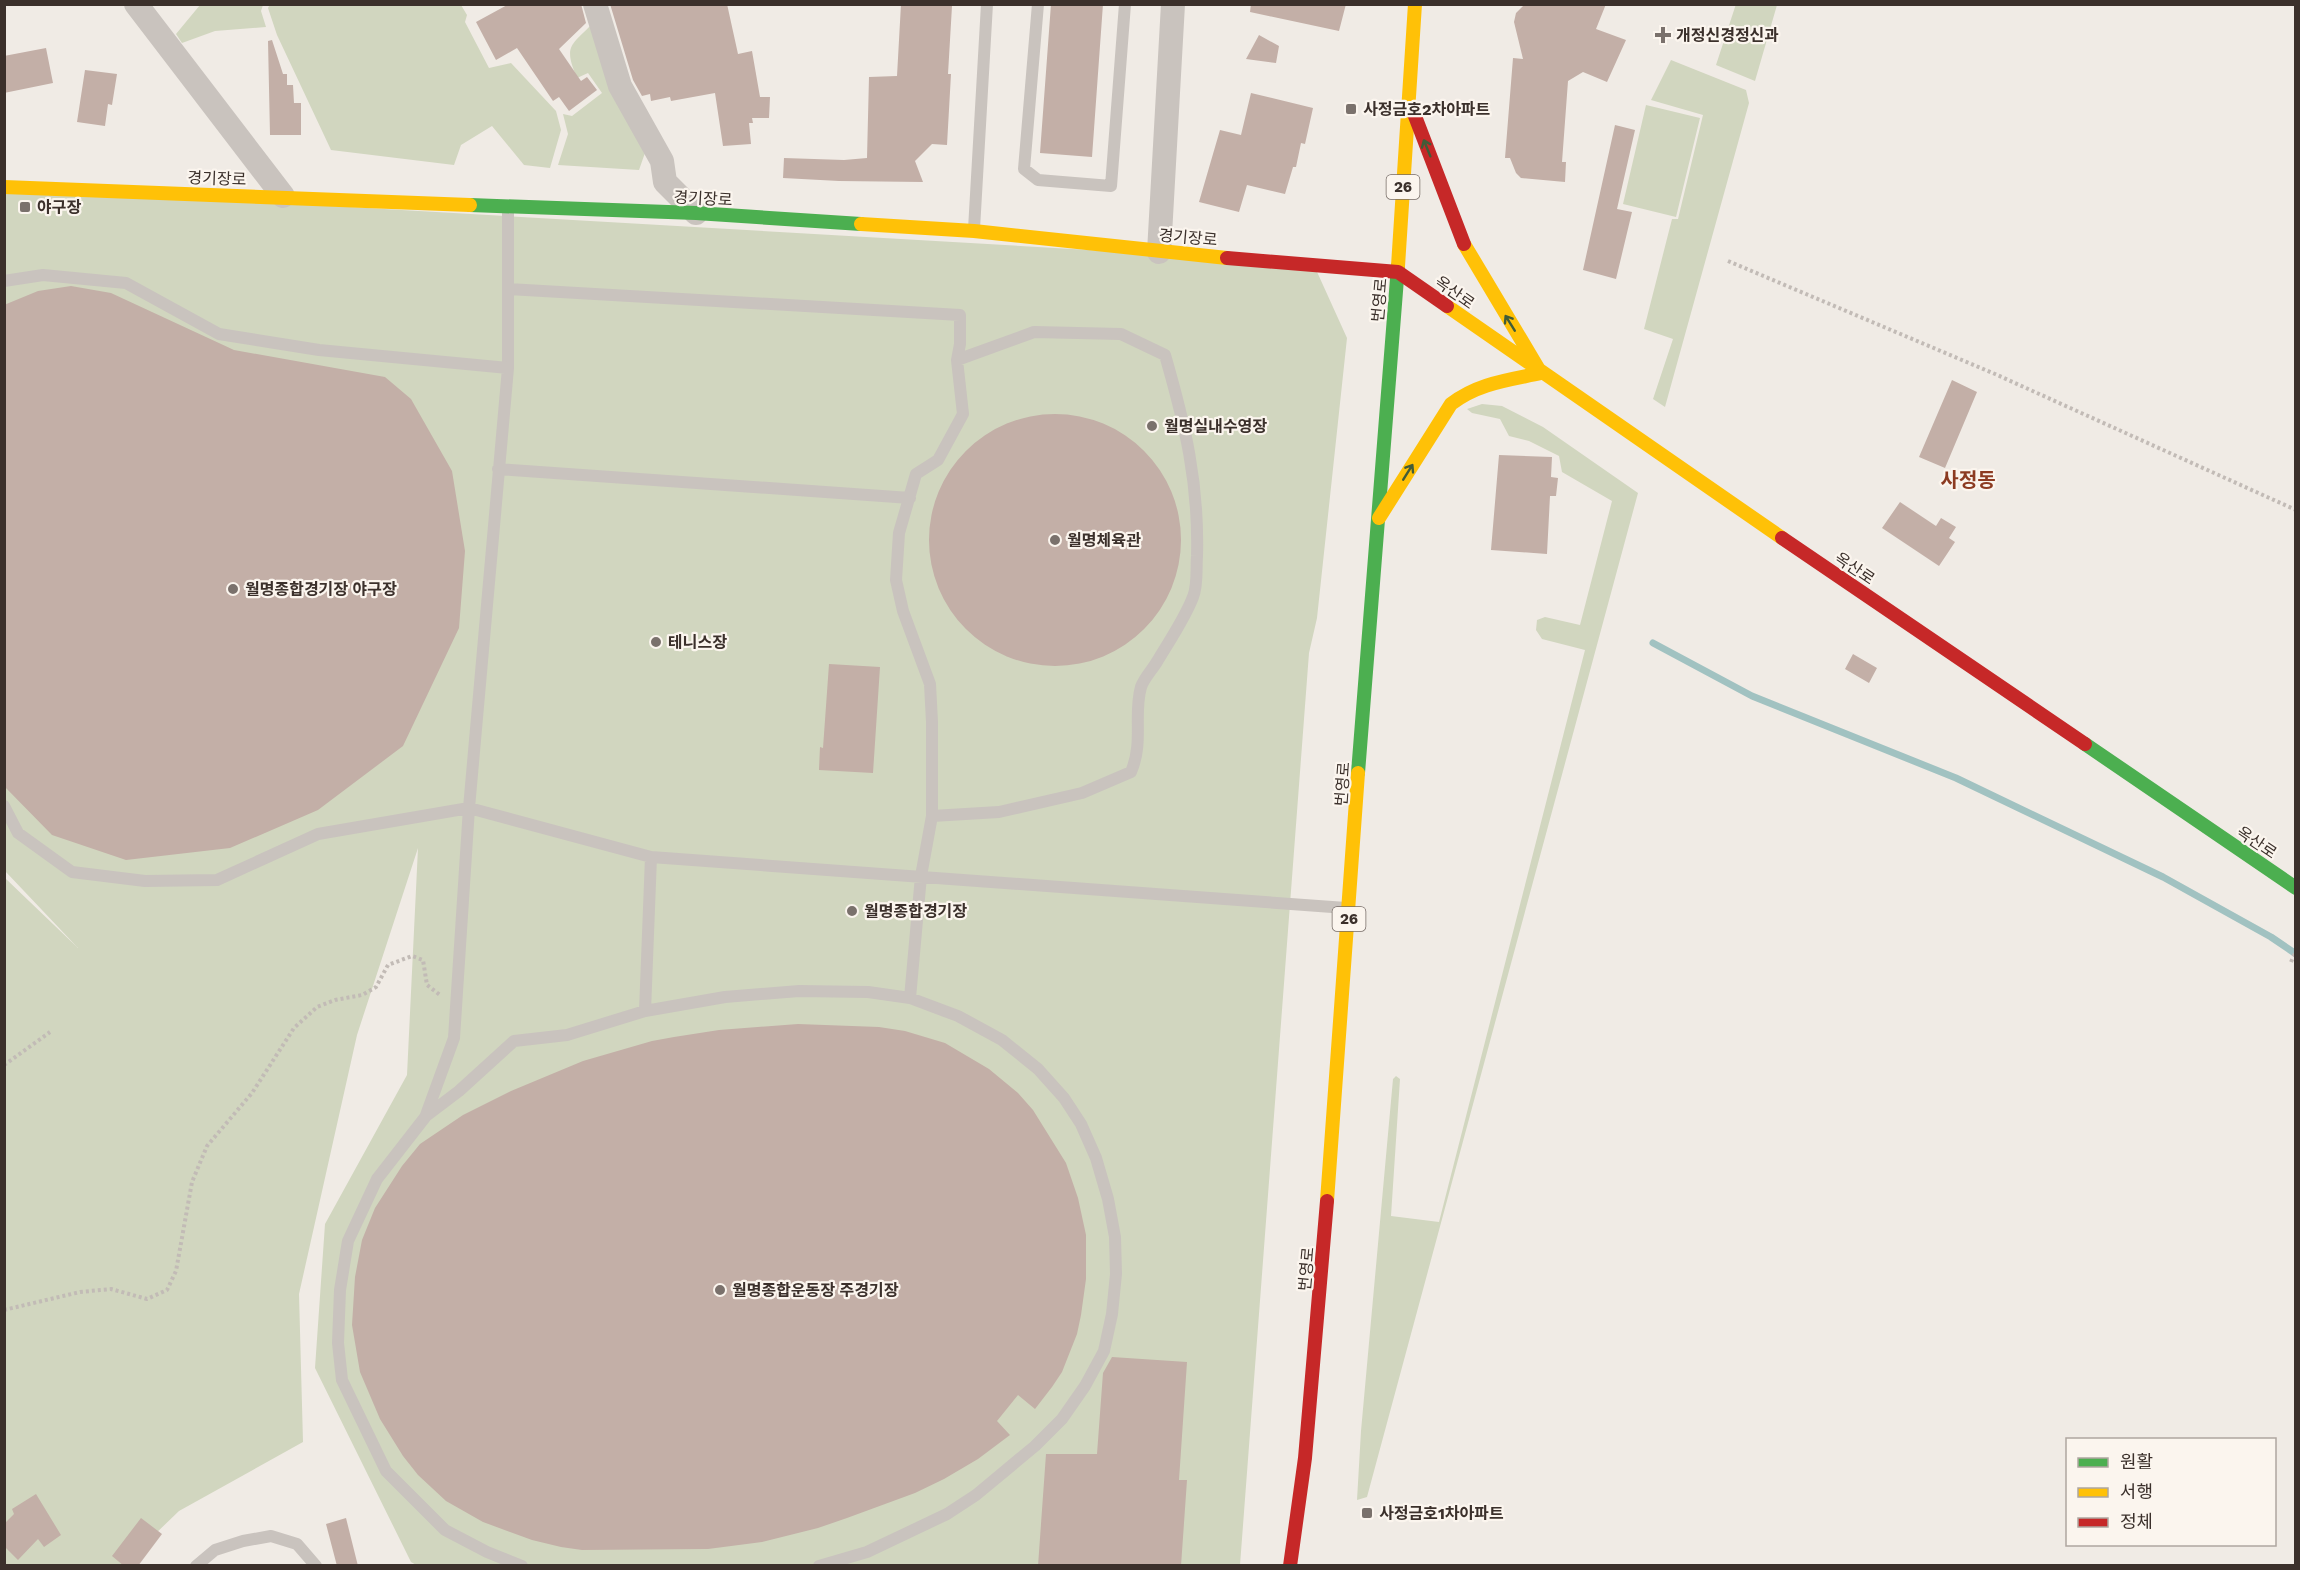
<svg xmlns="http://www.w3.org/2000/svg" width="2300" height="1570" font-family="'Work Sans','Noto Sans KR',sans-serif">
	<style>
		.green { fill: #d1d6bf }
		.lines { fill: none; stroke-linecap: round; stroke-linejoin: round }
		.stream { stroke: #a1c2c1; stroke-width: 7 }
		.building { fill: #c3afa7 }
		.path { stroke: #c2bbb6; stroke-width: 4; stroke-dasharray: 3 3; stroke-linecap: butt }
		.lane { stroke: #c9c3be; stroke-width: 12 }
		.street { stroke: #c9c3be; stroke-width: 24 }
		.fast { stroke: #4caf50; stroke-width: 14 }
		.slow { stroke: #ffc107; stroke-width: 14 }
		.jam { stroke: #c62828; stroke-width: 14 }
		.oneway { stroke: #415c38 }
		.poi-dot { fill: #7a716c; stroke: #fbf5ee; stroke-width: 2 }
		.labels { text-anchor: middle; stroke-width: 4.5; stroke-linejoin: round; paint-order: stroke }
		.shield { fill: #fbf5ee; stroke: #756b66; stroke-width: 1.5 }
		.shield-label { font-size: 15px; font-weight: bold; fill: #3b302b }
		.poi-label { font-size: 16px; font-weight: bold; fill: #3b302b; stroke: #fbf5ee; text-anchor: start }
		.street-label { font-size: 16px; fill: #3b302b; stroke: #fbf5ee }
		.quarter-label { font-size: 20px; font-weight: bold; fill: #8c3b22; stroke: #fbf5ee }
	</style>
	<rect width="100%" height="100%" fill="#f0ebe5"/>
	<path class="green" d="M270,4L461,5L467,15L465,22L489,68L511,63L556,111L561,130L550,168L524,165L492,126L461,145L454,165L331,150L277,35L268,8Z
		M1736,4L1777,5L1755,81L1716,65Z
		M200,5H263L261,11L266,27L215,31L182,43L176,34Z
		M594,22L646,150L639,170L558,165L568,134L563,114L572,116L602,93L588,73L577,78C563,45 571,46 594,22Z
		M1671,60L1746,90L1749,103L1665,407L1653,399L1673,339L1644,329L1672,219H1678L1703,115L1651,100Z
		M1646,105L1700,118L1676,217L1623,204Z
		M5,187L1313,263L1347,338L1317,618L1309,653L1240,1565L418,1566L411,1562L315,1368L325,1224L407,1075L418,848L357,1035L299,1294L303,1442L179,1511L123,1565H5V878L78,948L5,871Z
		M1482,404L1502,406L1543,427L1638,493L1367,1497L1357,1500L1361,1431L1393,1079L1396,1076L1400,1079L1391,1216L1439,1222L1585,650L1542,639L1536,630L1537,620L1545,617L1580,625L1612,501L1562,472L1559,456L1529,441L1509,436L1500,419L1472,413L1467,409Z"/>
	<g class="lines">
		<path class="stream" d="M1653,643L1752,696L1956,778L2163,877L2271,937L2296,954"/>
	</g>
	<path class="building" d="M509,4H581L586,23L559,49L581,81L587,77L597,90L569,111L559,97L553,101L517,48L496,60L476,22Z
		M610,4H727L738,54L752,51L760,97H770L769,118H752L753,123H749L751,144L723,146L715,93L671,101L670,97L651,101L650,94L642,96L633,80Z
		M901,4L952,6L948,74H951L947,145L932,144L915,161L923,182L839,181L783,178L784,158L844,160L867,158L869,77L897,76Z
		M1051,4H1103L1092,157L1040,153Z
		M1251,4H1346L1339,31L1250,12Z
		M1525,4H1606L1596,29L1626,40L1607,82L1583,72L1568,81L1562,162H1566L1565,182L1521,178L1516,173L1510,158H1505L1513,58L1523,59L1514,22L1516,13Z
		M1259,35L1279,46L1276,63L1246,59Z
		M272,40L283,74H287V85H293L294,103H301V135H270L268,41Z
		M46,48L53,83L4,93V56Z
		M85,70L117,74L112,105L108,104L105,126L77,122Z
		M1251,93L1313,108L1305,144L1301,143L1296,167H1293L1285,194L1247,185L1239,212L1199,202L1220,130L1241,135Z
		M1615,125L1635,130L1617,209L1632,212L1616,279L1583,270Z
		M71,286L111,293L234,350L385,377L411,399L452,471L465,551L459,628L403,746L318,810L230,848L126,860L52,835L4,786V305L38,291Z
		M1952,380L1977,392L1945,468L1919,457Z
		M929 540a126 126 0 1 1 252 0a126 126 0 1 1-252 0Z
		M1499,455L1552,457L1551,477L1558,478L1556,496H1550L1547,554L1491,550Z
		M1900,502L1936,526L1941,518L1956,527L1949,538L1955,542L1939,566L1882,528Z
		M1853,654L1877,668L1869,683L1845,669Z
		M829,664L880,667L873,773L819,770L820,747L823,748Z
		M798,1024L879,1027L905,1031L945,1043L989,1069L1018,1093L1033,1110L1066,1163L1078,1198L1086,1235V1279L1081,1315L1077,1334L1062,1372L1052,1387L1035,1409L1018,1395L997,1421L1010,1435L978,1459L944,1479L915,1493L847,1518L818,1528L762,1542L708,1549L582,1550L561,1547L532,1540L483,1522L446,1501L418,1475L403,1456L380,1419L360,1372L352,1325L355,1277L362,1240L375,1208L402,1166L420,1144L463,1115L511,1091L583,1061L652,1041L674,1037L719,1030Z
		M1112,1357L1187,1362L1179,1480H1187L1181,1566H1038L1046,1454H1097L1103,1373Z
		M36,1494L61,1535L44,1547L38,1539L18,1560L4,1546V1524L14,1514L12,1509Z
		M141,1518L162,1534L138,1566H124L112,1556Z
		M346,1518L358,1566H337L326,1524Z"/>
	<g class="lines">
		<path class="path" d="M1728,261L1995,374L2296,510
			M2291,962L2296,951
			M4,1065L50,1032
			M4,1310L80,1292L111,1289L147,1299L167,1290L176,1271L192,1182L207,1146L252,1093L294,1028L317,1007L335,1000L362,995L376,987L388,965L412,956L423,960L427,985L440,995"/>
		<path class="lane" d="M1038,4L1024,169L1038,180L1111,186L1125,4
			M974,229L987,4
			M4,281L43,275L126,283L219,334L319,350L508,368
			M508,289L960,315V344L957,360L963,414L938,460L916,474L899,533L896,580L903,611L930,684L932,722V816L921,876L910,998
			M498,469L910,498
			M4,806L18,833L72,872L145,881L217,880L318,834L469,808L651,857L1346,908
			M932,816L999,812L1082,793L1131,772C1144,741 1133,715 1141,687C1144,678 1153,669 1158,660C1170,640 1185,618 1193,597C1198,585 1196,568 1197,556C1199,483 1185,424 1165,355L1121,334L1034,332L957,360
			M645,1011L651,857
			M426,1115L454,1038L469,808L508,368V207
			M196,1566L215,1550L243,1541L271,1536L297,1544L316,1566
			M522,1566L487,1552L445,1530L386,1471L342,1380L338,1343L340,1290L348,1241L377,1179L426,1116L459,1091L514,1041L567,1035L645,1011L725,997L799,991L868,992L910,998L958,1016L1002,1040L1038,1069L1064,1098L1081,1124L1096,1158L1108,1199L1115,1237L1116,1274L1112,1314L1104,1351L1085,1386L1062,1419L1035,1446L976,1495L947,1514L867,1552L819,1566"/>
		<path class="street" d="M136,4L283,196
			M595,4L620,86L662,161L665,182L696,213
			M1159,252L1173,4"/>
		<path class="fast" d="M470,205L696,213L861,224
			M2085,744L2296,888
			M1358,773L1398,266"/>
		<path class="slow" d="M4,187L470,205
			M861,224L974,231L1227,258
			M1398,266L1415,4
			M1447,306L1782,538
			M1379,518L1451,404C1478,383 1509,380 1541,373L1464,244
			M1327,1201L1358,773"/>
		<path class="jam" d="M1413,111L1464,244
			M1227,258L1398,272L1447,306
			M1782,538L2085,744
			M1290,1566L1305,1458L1327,1201"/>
	</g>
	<defs><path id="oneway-shaft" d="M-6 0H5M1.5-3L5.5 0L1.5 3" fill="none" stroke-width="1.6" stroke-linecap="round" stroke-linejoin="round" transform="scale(1.5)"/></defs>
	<g class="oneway">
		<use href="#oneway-shaft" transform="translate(1427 148) rotate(-112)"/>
		<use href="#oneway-shaft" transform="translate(1510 323) rotate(-122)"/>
		<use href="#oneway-shaft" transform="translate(1408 472) rotate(-58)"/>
	</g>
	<g class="poi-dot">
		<path d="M1660 26h6v6h6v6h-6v6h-6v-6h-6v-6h6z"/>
		<rect x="1345" y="103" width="12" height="12" rx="3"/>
		<rect x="19" y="201" width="12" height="12" rx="3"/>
		<circle cx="1152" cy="426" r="6"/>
		<circle cx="1055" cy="540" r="6"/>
		<circle cx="233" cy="589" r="6"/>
		<circle cx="656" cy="642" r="6"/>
		<circle cx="852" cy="911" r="6"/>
		<circle cx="720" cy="1290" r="6"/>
		<rect x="1361" y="1507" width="12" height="12" rx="3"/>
	</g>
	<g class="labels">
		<g class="shield">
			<rect x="1386.5" y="175" width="33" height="24" rx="4.5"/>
			<rect x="1332.5" y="907" width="33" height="24" rx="4.5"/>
		</g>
		<g class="shield-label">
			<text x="1403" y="192">26</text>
			<text x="1349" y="924">26</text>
		</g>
		<g class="poi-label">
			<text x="1676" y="41">개정신경정신과</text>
			<text x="1363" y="115">사정금호2차아파트</text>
			<text x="37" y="213">야구장</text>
			<text x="1164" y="432">월명실내수영장</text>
			<text x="1067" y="546">월명체육관</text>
			<text x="245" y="595">월명종합경기장 야구장</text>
			<text x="668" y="648">테니스장</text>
			<text x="864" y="917">월명종합경기장</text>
			<text x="732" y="1296">월명종합운동장 주경기장</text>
			<text x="1379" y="1519">사정금호1차아파트</text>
		</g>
		<g class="street-label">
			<text transform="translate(217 178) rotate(2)" y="6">경기장로</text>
			<text transform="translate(703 198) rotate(3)" y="6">경기장로</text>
			<text transform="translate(1188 237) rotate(5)" y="6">경기장로</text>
			<text transform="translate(1455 292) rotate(35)" y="6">옥산로</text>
			<text transform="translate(1379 300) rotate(-85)" y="6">번영로</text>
			<text transform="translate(1855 568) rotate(34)" y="6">옥산로</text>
			<text transform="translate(1342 784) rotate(-86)" y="6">번영로</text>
			<text transform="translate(2257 842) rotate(34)" y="6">옥산로</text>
			<text transform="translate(1306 1269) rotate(-85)" y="6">번영로</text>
		</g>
		<g class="quarter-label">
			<text x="1968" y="487">사정동</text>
		</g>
	</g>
	<rect width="2300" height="1570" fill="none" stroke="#3b302b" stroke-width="12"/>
	<rect x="2066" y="1438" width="210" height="108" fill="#fbf5ee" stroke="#aea6a0" stroke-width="1.5"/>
	<rect x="2078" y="1458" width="30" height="9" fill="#4caf50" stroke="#aea6a0" stroke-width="1.5"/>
	<text x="2120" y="1468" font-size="18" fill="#3b302b">원활</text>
	<rect x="2078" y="1488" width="30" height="9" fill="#ffc107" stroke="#aea6a0" stroke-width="1.5"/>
	<text x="2120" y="1498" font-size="18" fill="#3b302b">서행</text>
	<rect x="2078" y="1518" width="30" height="9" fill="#c62828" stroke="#aea6a0" stroke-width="1.5"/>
	<text x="2120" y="1528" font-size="18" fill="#3b302b">정체</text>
</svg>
